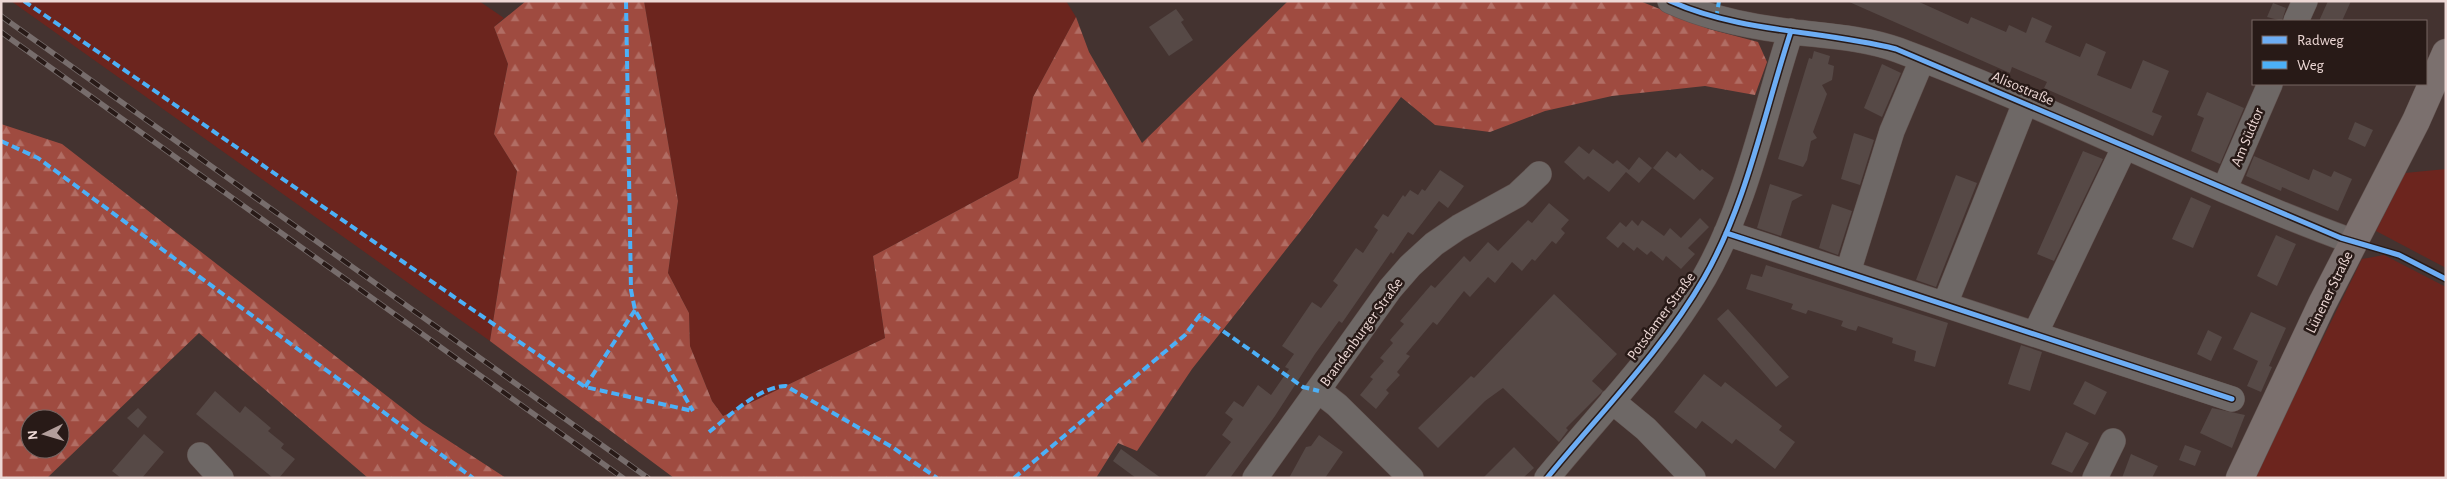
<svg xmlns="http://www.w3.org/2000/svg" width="2447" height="479" font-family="'Alegreya Sans',sans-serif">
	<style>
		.green { fill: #6c251e }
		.forest { fill: url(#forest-firs); fill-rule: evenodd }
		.building { fill: #564946 }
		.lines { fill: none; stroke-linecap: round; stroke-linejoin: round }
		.minor-casing { stroke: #61524f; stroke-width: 26 }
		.major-casing { stroke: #61524f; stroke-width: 29 }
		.minor { stroke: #6e6866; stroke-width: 25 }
		.major { stroke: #7b706e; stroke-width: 28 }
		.rail-casing { stroke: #776d6c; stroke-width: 5.5 }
		.rail { stroke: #281a17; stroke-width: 4; stroke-dasharray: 11; stroke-linecap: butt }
		.quiet { stroke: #4cb0f7; stroke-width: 4; stroke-dasharray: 8 4; stroke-linecap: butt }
		.cycleway-casing { stroke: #281a17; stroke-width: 8 }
		.cycleway { stroke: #6dadf4; stroke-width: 5 }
		.labels { text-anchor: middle; stroke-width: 5; stroke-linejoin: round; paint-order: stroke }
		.street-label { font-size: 15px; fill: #edd8d5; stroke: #281a17 }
	</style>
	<defs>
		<pattern id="forest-firs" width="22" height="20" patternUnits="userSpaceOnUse" patternTransform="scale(1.25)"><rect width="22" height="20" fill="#9f4b40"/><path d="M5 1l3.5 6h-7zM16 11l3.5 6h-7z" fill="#b16d64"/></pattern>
	</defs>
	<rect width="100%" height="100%" fill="#443330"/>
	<path class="green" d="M11,1H479L504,18L494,27L508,64L494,134L517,171L490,341Z
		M644,1H1066L1076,17L1033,97L1018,178L873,256L885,338L723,416L712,401L690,346L689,313L668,273L678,201Z
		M2446,169V268L2376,231L2405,173Z
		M2384,255L2446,287V478H2254L2362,259Z"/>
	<path class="forest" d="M526,1H644L678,201L668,273L689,313L690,346L712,401L723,416L885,338L873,256L1018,178L1033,97L1076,17L1089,52L1142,143L1288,1H1640L1709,29L1758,42L1767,62L1755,95L1705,86L1612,96L1545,111L1490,132L1435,125L1401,97L1303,228L1192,369L1137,451L1118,443L1096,478H674L490,341L517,171L494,134L508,64L494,27Z
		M1,124L62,144L423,424L506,478H368L199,333L47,478H1ZM30,419H60V449H30Z"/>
	<path class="building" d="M1847,1H1917L1968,24L1971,17L2006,32L2009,25L2026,33L2032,17L2052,26L2045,42L2080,57L2086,43L2106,52L2097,75L2131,89L2143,60L2169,71L2152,112L2162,116L2153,136L2044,88L2047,82L2012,67L2010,73Z
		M2328,1H2351L2342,21H2319Z
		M2273,3L2286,8L2282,21L2267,17Z
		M1176,9L1184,20L1181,22L1193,40L1169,56L1149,27Z
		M1814,51L1830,56L1828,64L1834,66L1833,74L1832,80L1822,85L1827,94L1813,132L1817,138L1811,141L1807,160L1803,167L1778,159L1809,58L1812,59Z
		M1882,64L1901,73L1882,117L1864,108Z
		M2207,92L2244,108L2220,164L2191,151L2204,118L2197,115Z
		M2355,122L2373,130L2365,147L2348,139Z
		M1854,133L1874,140L1860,185L1841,179Z
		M1579,146L1589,154L1593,149L1613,164L1617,160L1629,170L1639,157L1652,168L1639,183L1626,172L1609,192L1588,176L1584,180L1564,162Z
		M1667,151L1676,158L1680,153L1700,171L1702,169L1714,178L1694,200L1653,168Z
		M2083,151L2103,159L2054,261L2037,254Z
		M2254,156L2309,180L2313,169L2331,177L2334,171L2352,179L2338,211L2282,187L2281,191L2246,176Z
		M1440,170L1464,186L1448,208L1439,201L1413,235L1408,232L1393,254L1391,252L1342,323L1339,321L1315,354L1275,416L1230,478H1204L1231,442L1222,435L1233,419L1225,413L1234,401L1243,407L1258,385L1271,395L1289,369L1285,367L1294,354L1282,346L1312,302L1321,308L1338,285L1333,281L1356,248L1363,253L1378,230L1374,227L1383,214L1388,217L1403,195L1405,197L1410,190L1418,195L1422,189L1425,191Z
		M1956,175L1977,183L1936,287L1916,280Z
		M1770,184L1803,195L1792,201L1781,236L1757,228Z
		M2191,197L2211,206L2193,248L2172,239Z
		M1549,203L1569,220L1561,229L1565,233L1556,244L1552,241L1535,261L1532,259L1522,271L1512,262L1495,283L1488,277L1470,297L1464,291L1437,325L1433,322L1406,354L1410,356L1397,372L1400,375L1386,390L1389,393L1376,409L1360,395L1373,379L1370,377L1384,361L1380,358L1393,343L1390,340L1404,324L1400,321L1431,285L1435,288L1464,256L1470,262L1488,242L1498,251L1528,220L1532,223Z
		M1832,204L1852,211L1838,255L1819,248Z
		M1700,218L1709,227L1688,248L1695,254L1681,269L1666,256L1663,261L1651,251L1647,255L1637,247L1634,251L1623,242L1618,248L1606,238L1620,222L1626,227L1632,220L1638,226L1642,220L1664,236L1670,228L1681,238Z
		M2276,235L2296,244L2277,286L2257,276Z
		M1766,265L1948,323L1935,367L1914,361L1916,351L1892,343L1893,338L1858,326L1856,331L1849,329L1841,326L1843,321L1808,310L1806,314L1791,309L1793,304L1746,289L1751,274L1762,277Z
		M1554,294L1617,354L1592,381L1603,391L1566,428L1568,430L1559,442L1503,388L1485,401L1438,448L1418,428L1471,376L1474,378Z
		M1728,309L1789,377L1776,387L1717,319Z
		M2251,312L2286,328L2269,366L2272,367L2261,392L2247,386L2258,361L2233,349Z
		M2208,330L2222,337L2211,361L2197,354Z
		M2021,345L2042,352L2030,391L2008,384Z
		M1704,374L1721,387L1725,382L1782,426L1779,430L1795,442L1775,469L1736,439L1732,444L1702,421L1696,429L1674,412Z
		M2085,381L2107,392L2095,415L2073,404Z
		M215,391L240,413L245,406L271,428L268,431L284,444L281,448L295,459L279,478H273L196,414Z
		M138,408L147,417L138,428L127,418Z
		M2212,408L2245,415L2232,448L2200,433Z
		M2066,432L2089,443L2072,473L2051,464Z
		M144,434L164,452L142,478H121L112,471Z
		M1319,435L1343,452L1325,478H1289L1306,447L1311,446Z
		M2185,445L2201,451L2195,466L2179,460Z
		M1514,447L1534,468L1523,478H1483Z
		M1121,449L1143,465L1161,478H1136L1113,461Z
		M2131,454L2158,466L2152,478H2122Z"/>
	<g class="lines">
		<g class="minor-casing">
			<path id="minor" d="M1670,1C1709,19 1751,27 1794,32C1828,36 1865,38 1898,50C2052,107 2199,186 2354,242
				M2296,21L2305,1
				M2224,190L2270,84
				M1726,233L2232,399
				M1848,272L1892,131L1922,60
				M1945,304L2025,103
				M2035,334L2125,146
				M1319,391L1337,405L1411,478
				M1612,401L1646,429L1693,478
				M200,455L221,478
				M1255,478L1390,289L1410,266L1434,244L1459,227L1517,195L1539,174
				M1547,478C1600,413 1662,351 1704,278C1747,203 1764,113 1791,31
				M2095,478L2113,441"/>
		</g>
		<g class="major-casing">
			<path id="major" d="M2240,478L2322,304L2416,121L2446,53"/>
		</g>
		<use href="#minor" class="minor"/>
		<use href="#major" class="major"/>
		<g class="rail-casing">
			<path id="rail" d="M1,16L648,478
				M1,32L623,478"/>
		</g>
		<use href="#rail" class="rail"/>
		<path class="quiet" d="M24,1L585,387L693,411
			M626,1L631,290L635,310L693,411
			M1716,19L1719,1
			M1,141L38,158L473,478
			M585,387L635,310
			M709,432C731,415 758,387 786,386L892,447L937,478
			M1014,478L1185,335L1200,315L1303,387L1319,391"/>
		<g class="cycleway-casing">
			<path id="cycleway" d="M1670,1C1741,33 1821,30 1896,49L2341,238L2399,255L2446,279
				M1726,233L2232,399
				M1547,478C1600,413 1662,351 1704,278C1747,203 1764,113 1791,31"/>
		</g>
		<use href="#cycleway" class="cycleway"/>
	</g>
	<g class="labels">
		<g class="street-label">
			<text transform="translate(2023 88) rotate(23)" y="5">Alisostraße</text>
			<text transform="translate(2247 137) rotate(-67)" y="5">Am Südtor</text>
			<text transform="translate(2329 292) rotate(-64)" y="5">Lünener Straße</text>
			<text transform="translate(1661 316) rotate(-54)" y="5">Potsdamer Straße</text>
			<text transform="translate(1361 332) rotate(-54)" y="5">Brandenburger Straße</text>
		</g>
	</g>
	<rect width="2447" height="479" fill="none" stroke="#edd8d5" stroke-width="5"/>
	<rect x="2252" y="20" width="175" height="65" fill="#281a17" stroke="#776663"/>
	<rect x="2262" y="36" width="25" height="8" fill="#6dadf4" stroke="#776663"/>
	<text x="2297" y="45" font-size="15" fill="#edd8d5">Radweg</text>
	<rect x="2262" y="61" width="25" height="8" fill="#4cb0f7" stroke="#776663"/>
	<text x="2297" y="70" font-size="15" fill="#edd8d5">Weg</text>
	<g transform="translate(45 434) rotate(265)"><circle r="24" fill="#281a17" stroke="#776663"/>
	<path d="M0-4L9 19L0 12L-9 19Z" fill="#b29e9b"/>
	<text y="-8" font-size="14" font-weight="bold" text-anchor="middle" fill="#edd8d5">N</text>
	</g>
</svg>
